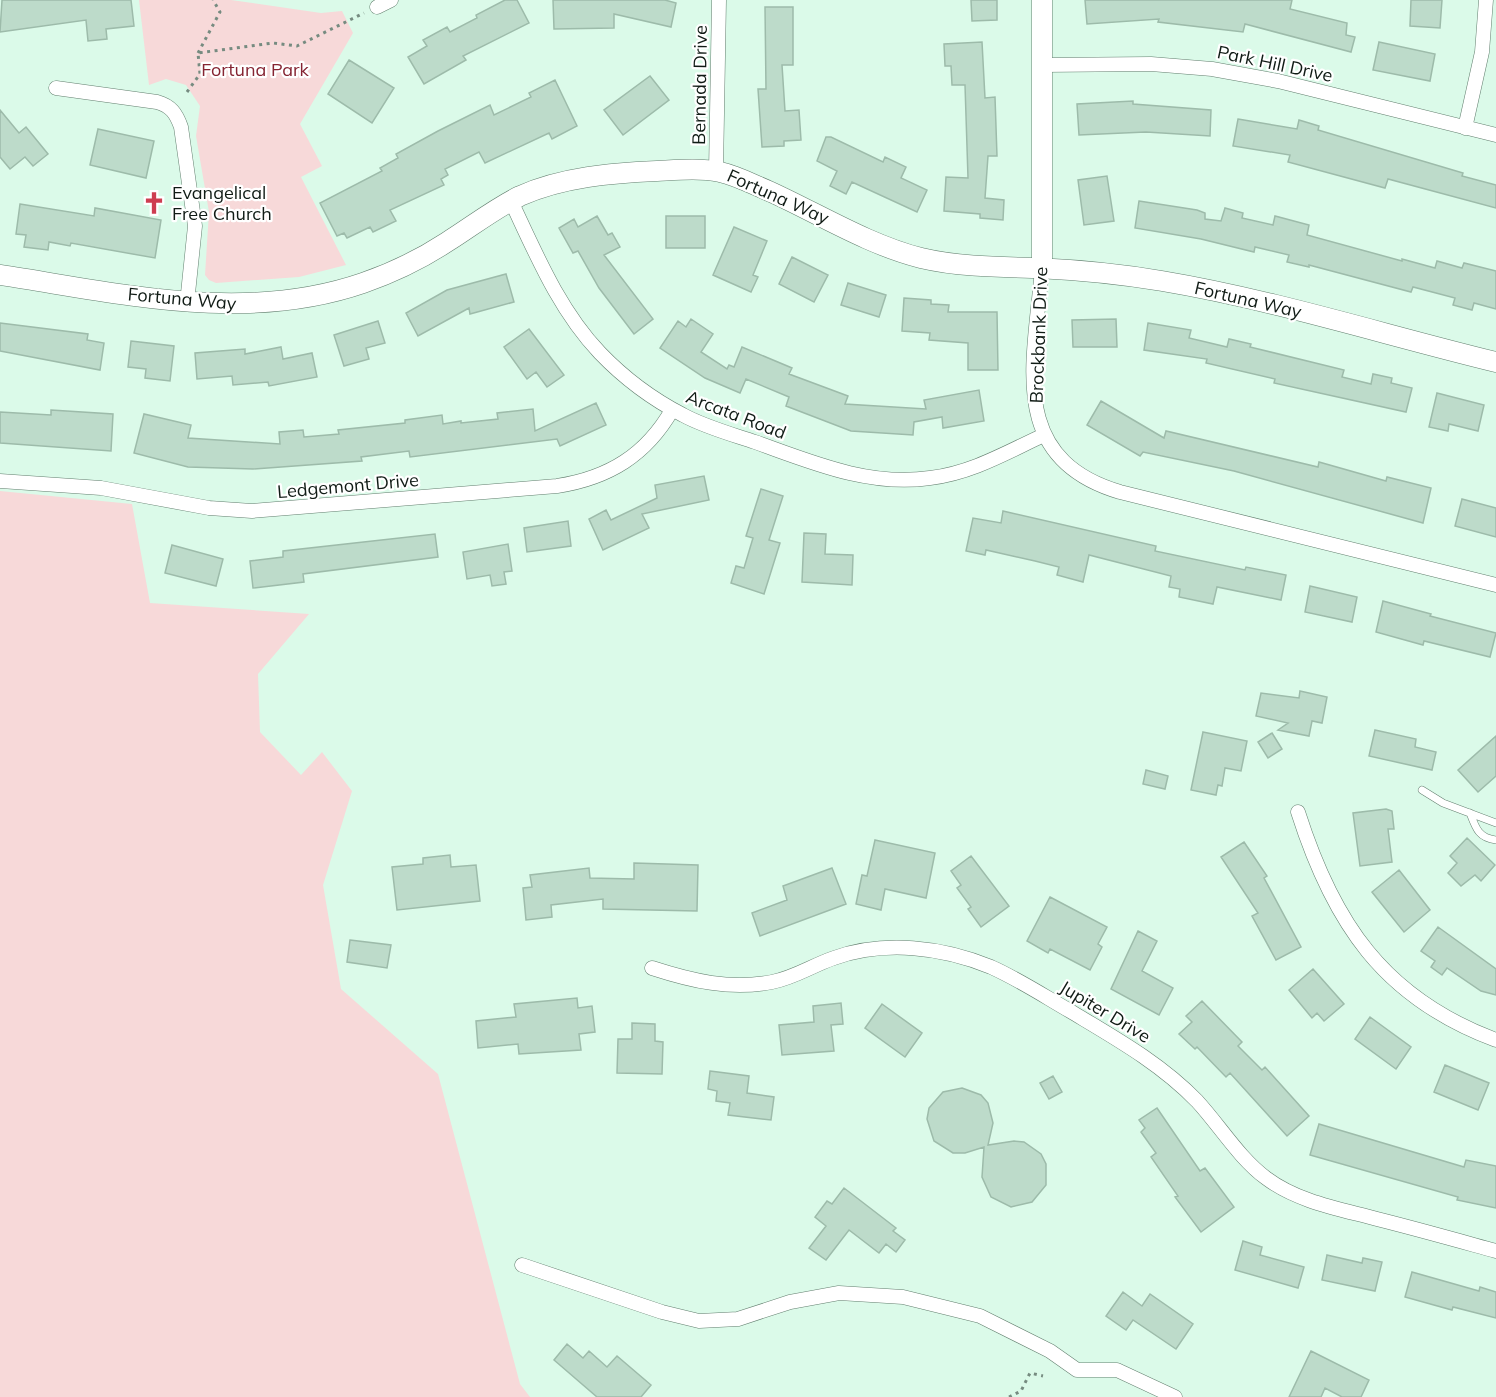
<svg xmlns="http://www.w3.org/2000/svg" width="1496" height="1397" font-family="Mulish,sans-serif">
	<style>
		.green { fill: #f7d9d9 }
		.building { fill: #bddbca; stroke: #9dbbaa; stroke-width: 1.5 }
		.lines { fill: none; stroke-linecap: round; stroke-linejoin: round }
		.lane-casing { stroke: #637f6f; stroke-width: 8 }
		.street-casing { stroke: #637f6f; stroke-width: 15 }
		.secondary-casing { stroke: #637f6f; stroke-width: 21 }
		.path { stroke: #768b80; stroke-width: 3; stroke-dasharray: 3 4.5; stroke-linecap: butt }
		.lane { stroke: #fff; stroke-width: 7 }
		.street { stroke: #fff; stroke-width: 14 }
		.secondary { stroke: #fff; stroke-width: 20 }
		.labels { text-anchor: middle; stroke-width: 4.5; stroke-linejoin: round; paint-order: stroke }
		.street-label { font-size: 18px; fill: #101b15; stroke: #fff }
		.park-label { font-size: 18px; fill: #852432; stroke: #fff }
		.poi-label { font-size: 18px; fill: #101b15; stroke: #fff; text-anchor: start }
	</style>
	<rect width="100%" height="100%" fill="#dbfae9"/>
	<path class="green" d="M139,0H231L321,13L342,11L353,33L300,124L322,166L301,177L346,265L299,277L216,283L209,280L205,275L209,212L196,136L200,106L186,85L166,79L149,85Z
		M0,491L132,504L150,603L309,614L258,674L260,732L301,775L322,752L352,791L323,885L341,989L438,1074L520,1384L530,1397H0Z"/>
	<path class="building" d="M2,0H131L134,26L106,29L107,39L88,41L86,20L0,32Z
		M505,0H517L529,23L463,56L466,60L424,84L408,57L427,46L423,40L447,27L450,32L477,18L476,15Z
		M553,0H665L676,3L671,27L614,14V28L554,29Z
		M971,0H997V20L972,21Z
		M1085,0H1292L1290,9L1347,23L1346,35L1355,37L1351,52L1245,24L1243,32L1158,22L1159,19L1087,24Z
		M1411,0H1442L1440,28L1410,26Z
		M765,7H793V65H782L785,111L799,110L801,140L784,141V146L762,147L758,89H766Z
		M982,42L985,98L995,97L997,156H988L985,198L1004,200L1003,220L980,218V214L944,211L946,177L968,178L965,85H952L951,66H945L944,44Z
		M1379,42L1435,54L1430,81L1373,70Z
		M349,60L394,88L372,123L328,94Z
		M650,76L669,100L623,135L604,110Z
		M555,80L577,126L552,139L549,133L485,163L479,152L445,169L448,175L441,179L444,185L390,210L396,221L373,232L370,227L347,238L344,233L337,236L320,203L382,171L380,168L398,158L396,154L438,131L490,105L494,115L531,97L529,93Z
		M1133,101V104L1211,110L1210,136L1146,132L1079,135L1077,104Z
		M0,110L19,133L26,127L48,154L33,166L25,157L10,169L0,157Z
		M1238,119L1297,129L1299,120L1319,126L1318,130L1463,173L1462,176L1496,185V208L1388,179L1385,188L1288,162L1290,155L1233,146Z
		M98,129L154,141L146,178L90,165Z
		M826,137H831L883,162L885,157L906,167L901,178L927,190L917,212L852,182L846,194L830,186L837,171L817,161Z
		M1107,176L1114,221L1084,225L1078,180Z
		M1139,201L1197,210L1205,213V219L1221,221L1225,208L1243,213L1242,218L1273,225L1275,216L1309,225L1307,235L1402,261V259L1435,268L1437,261L1462,268L1464,263L1496,271V309L1474,303L1472,310L1453,305L1455,298L1413,287L1411,292L1309,265V267L1287,262L1289,255L1255,247L1254,252L1201,239L1135,228Z
		M20,204L94,216L95,208L161,220L155,258L71,243L70,246L49,242L48,250L24,247L26,235L16,234Z
		M597,216L608,235L612,233L620,247L604,255L653,319L634,334L599,288L578,251L573,253L559,228L574,219L578,227Z
		M666,216H705V248H666Z
		M734,227L767,241L753,275L758,277L751,292L713,275Z
		M792,257L828,275L814,302L779,284Z
		M506,274L514,302L470,314L469,308L418,336L406,313L447,290Z
		M848,283L886,295L879,317L841,305Z
		M904,298L931,300V304L949,305L948,312H997L998,370H968V343L929,340L930,333L902,331Z
		M691,319L713,334L701,352L727,369L729,365L734,367L742,347L792,368L789,374L848,396L845,404L926,409L924,400L979,390L984,421L943,428L942,417L914,422L913,435L851,431L786,406L789,397L746,379L740,393L705,378L660,348L678,321L686,327Z
		M1116,319L1117,347H1073L1072,320Z
		M378,321L385,343L366,348L369,359L344,366L334,335Z
		M0,323L88,334L87,340L104,343L100,370L0,351Z
		M1148,323L1191,330L1189,338L1227,347L1229,339L1251,344L1250,347L1344,370L1342,377L1371,384L1373,374L1392,378L1391,383L1412,388L1406,412L1274,383L1275,379L1206,363L1207,359L1144,350Z
		M529,329L564,375L547,387L536,372L527,379L504,347Z
		M131,341L174,346L170,381L145,378L146,369L128,367Z
		M281,347L283,359L312,353L317,377L269,386L268,382L233,385L232,376L197,379L195,353L245,349V354Z
		M1437,393L1484,405L1478,431L1449,424L1448,431L1429,427Z
		M1101,401L1164,438L1166,431L1318,467L1319,462L1386,481L1387,477L1431,488L1423,523L1234,471L1143,452L1140,456L1087,425Z
		M596,403L606,425L560,446L557,439L410,457L409,451L361,457L362,461L253,469L188,467L134,453L144,414L191,425L188,438L280,444L279,432L303,430L304,437L339,434L338,430L405,423V420L442,415L443,424L461,421V423L498,419L497,413L533,409L535,431Z
		M51,410L113,414L111,451L0,443V412L51,415Z
		M704,476L709,500L642,514L649,528L603,550L589,519L606,510L611,520L657,498L655,485Z
		M761,489L783,496L769,540L780,543L764,594L731,583L736,566L744,568L753,538L746,536Z
		M1462,499L1496,508V537L1455,526Z
		M1003,511L1156,546L1155,551L1245,570L1246,567L1286,575L1281,600L1217,587L1213,604L1179,597L1180,589L1169,587L1171,576L1089,555L1083,582L1057,575L1059,567L1035,561L986,550L985,555L966,551L973,518L1001,523Z
		M568,521L571,546L527,552L524,528Z
		M804,533L826,534L825,554L853,555L852,585L802,582Z
		M435,534L438,557L303,574L304,582L253,588L250,561L283,557V551Z
		M508,544L512,571L504,572L506,584L492,586L490,575L467,579L463,552Z
		M172,545L223,559L216,586L165,573Z
		M1310,586L1357,597L1352,622L1305,612Z
		M1383,601L1431,614L1430,616L1496,633L1490,657L1424,641L1423,645L1376,632Z
		M1300,691L1327,697L1322,723L1312,721L1309,736L1278,730L1288,723L1256,716L1261,693L1299,698Z
		M1375,730L1416,739L1415,747L1436,752L1432,770L1369,756Z
		M1203,732L1247,741L1241,771L1225,768L1222,786L1218,785L1216,795L1191,790Z
		M1272,733L1282,749L1268,758L1258,742Z
		M1496,736V776L1478,792L1458,770Z
		M1146,770L1168,776L1165,789L1143,784Z
		M1386,809L1392,811L1394,829H1388L1392,862L1360,866L1353,813Z
		M1467,838L1495,865L1481,881L1475,875L1461,886L1448,873L1457,863L1450,856Z
		M875,840L935,853L926,898L885,889L881,910L856,904L862,875L867,876Z
		M1244,842L1267,876L1264,878L1301,947L1276,960L1252,916L1258,913L1221,857Z
		M450,855L451,867L476,865L480,901L397,910L392,867L423,864V858Z
		M971,856L1009,906L981,927L968,909L971,907L957,888L961,885L951,871Z
		M634,863L698,865L697,911L603,909V899L551,905L552,917L526,920L523,888L532,887L530,875L589,868L590,878L634,879Z
		M832,868L846,904L760,936L752,913L787,900L783,886Z
		M1399,870L1430,910L1404,932L1372,892Z
		M1050,897L1107,927L1098,944L1102,947L1090,970L1050,949L1048,953L1027,941Z
		M1438,927L1496,969V995L1481,991L1447,968L1442,975L1431,967L1435,961L1421,951Z
		M1138,931L1157,941L1142,971L1173,988L1159,1015L1111,989Z
		M350,940L391,945L387,968L347,962Z
		M1313,969L1344,1004L1324,1021L1317,1013L1312,1018L1289,990Z
		M577,998L578,1008L592,1006L595,1032L579,1034L581,1050L519,1054L518,1044L478,1048L476,1021L516,1017L514,1004Z
		M1202,1001L1242,1042L1238,1046L1262,1070L1265,1067L1309,1116L1287,1136L1230,1073L1226,1077L1197,1047L1195,1049L1179,1034L1192,1022L1186,1016Z
		M841,1003L843,1024L831,1025L834,1051L782,1055L779,1025L814,1022L813,1006Z
		M882,1004L922,1033L905,1057L865,1028Z
		M1370,1017L1411,1047L1396,1069L1355,1039Z
		M632,1023L655,1024V1041L663,1042L662,1074L617,1073L618,1039H632Z
		M1445,1065L1489,1083L1478,1110L1434,1092Z
		M710,1071L749,1076L747,1093L774,1097L771,1120L728,1115L730,1103L716,1101L717,1091L708,1089Z
		M1053,1076L1062,1092L1049,1099L1040,1083Z
		M962,1088L981,1095L988,1103L993,1123L988,1145L1014,1141L1024,1142L1041,1154L1046,1164V1185L1032,1202L1011,1207L991,1197L982,1177L984,1147L965,1153H953L934,1141L927,1119L929,1108L943,1092Z
		M1157,1108L1200,1171L1205,1168L1234,1207L1201,1232L1175,1197L1178,1196L1151,1157L1156,1153L1141,1132L1145,1128L1139,1120Z
		M1319,1124L1464,1167L1466,1160L1496,1166V1208L1457,1200L1458,1197L1310,1155Z
		M844,1188L896,1228L893,1231L905,1240L896,1252L886,1244L879,1253L849,1230L826,1260L809,1248L826,1226L815,1217L827,1201L832,1204Z
		M1243,1241L1262,1247L1260,1255L1304,1267L1298,1288L1235,1270Z
		M1327,1255L1362,1263L1363,1258L1382,1262L1375,1291L1322,1280Z
		M1412,1272L1479,1291L1480,1287L1496,1292V1318L1453,1307L1452,1310L1405,1297Z
		M1123,1292L1142,1306L1150,1294L1193,1324L1176,1349L1133,1320L1126,1330L1106,1316Z
		M567,1344L583,1358L589,1351L607,1367L617,1356L651,1385L641,1397H597L554,1360Z
		M1311,1351L1369,1380L1361,1397H1342L1325,1388L1321,1397H1289Z"/>
	<g class="lines">
		<g class="lane-casing">
			<path id="lane" d="M1422,790L1443,803L1496,823
				M1470,813C1476,829 1479,838 1496,840"/>
		</g>
		<g class="street-casing">
			<path id="street" d="M377,7L391,0
				M1042,65L1151,64L1212,69L1278,81L1496,135
				M56,88L157,102C171,106 176,113 181,127L195,226L187,303
				M1465,128L1482,52L1486,0
				M716,171L719,0
				M511,201C536,254 559,310 600,353C624,378 652,399 683,415C705,427 731,434 755,442C811,462 869,487 930,478C972,473 1007,452 1044,435
				M1042,268C1035,360 1005,458 1120,492L1496,585
				M0,481L101,488L209,508L252,511L557,486C609,478 646,455 672,410
				M1298,812C1333,922 1383,998 1496,1040
				M652,968C692,981 730,990 772,982C794,978 813,965 834,958C885,940 942,947 991,967C1018,979 1044,996 1070,1011C1115,1038 1160,1063 1197,1101C1220,1126 1239,1158 1266,1178C1298,1202 1340,1209 1377,1219C1417,1229 1456,1240 1496,1251
				M522,1265L662,1312L699,1321L738,1319L790,1302L839,1293L903,1297L980,1316L1050,1351L1077,1370H1117L1175,1397"/>
		</g>
		<g class="secondary-casing">
			<path id="secondary" d="M1042,268V0
				M0,275C120,293 244,324 363,283C392,273 421,259 447,242C471,227 494,209 520,196C562,177 612,173 657,171C678,170 699,168 720,172C738,176 754,185 771,192C819,214 869,245 921,258C959,267 999,267 1037,268C1079,270 1121,274 1162,281C1275,300 1385,335 1496,362"/>
		</g>
		<path class="path" d="M198,53L220,12L213,0
			M187,92L200,74L198,53L273,43L297,46L364,13
			M1009,1397L1021,1391L1030,1373L1043,1376"/>
		<use href="#lane" class="lane"/>
		<use href="#street" class="street"/>
		<use href="#secondary" class="secondary"/>
	</g>
	<defs>
		<g id="church-bare" transform="scale(1.8)"><path d="M-1.2-6h2.4v3.5h3.3v2.4h-3.3V6h-2.4V-.1h-3.3v-2.4h3.3Z" fill="#ce3d51" stroke="#fff" stroke-width="2.5" paint-order="stroke"/></g>
	</defs>
	<g fill-rule="evenodd">
		<use href="#church-bare" x="154" y="203"/>
	</g>
	<g class="labels">
		<g class="street-label">
			<text transform="translate(1275 64) rotate(12)" y="6">Park Hill Drive</text>
			<text transform="translate(700 85) rotate(-89)" y="6">Bernada Drive</text>
			<text transform="translate(778 197) rotate(24)" y="6">Fortuna Way</text>
			<text transform="translate(182 299) rotate(5)" y="6">Fortuna Way</text>
			<text transform="translate(1248 300) rotate(13)" y="6">Fortuna Way</text>
			<text transform="translate(1039 335) rotate(-88)" y="6">Brockbank Drive</text>
			<text transform="translate(736 415) rotate(21)" y="6">Arcata Road</text>
			<text transform="translate(348 486) rotate(-5)" y="6">Ledgemont Drive</text>
			<text transform="translate(1105 1012) rotate(31)" y="6">Jupiter Drive</text>
		</g>
		<g class="park-label">
			<text x="255" y="76">Fortuna Park</text>
		</g>
		<g class="poi-label">
			<text x="172" y="199">Evangelical<tspan x="172" dy="21">Free Church</tspan></text>
		</g>
	</g>
</svg>
